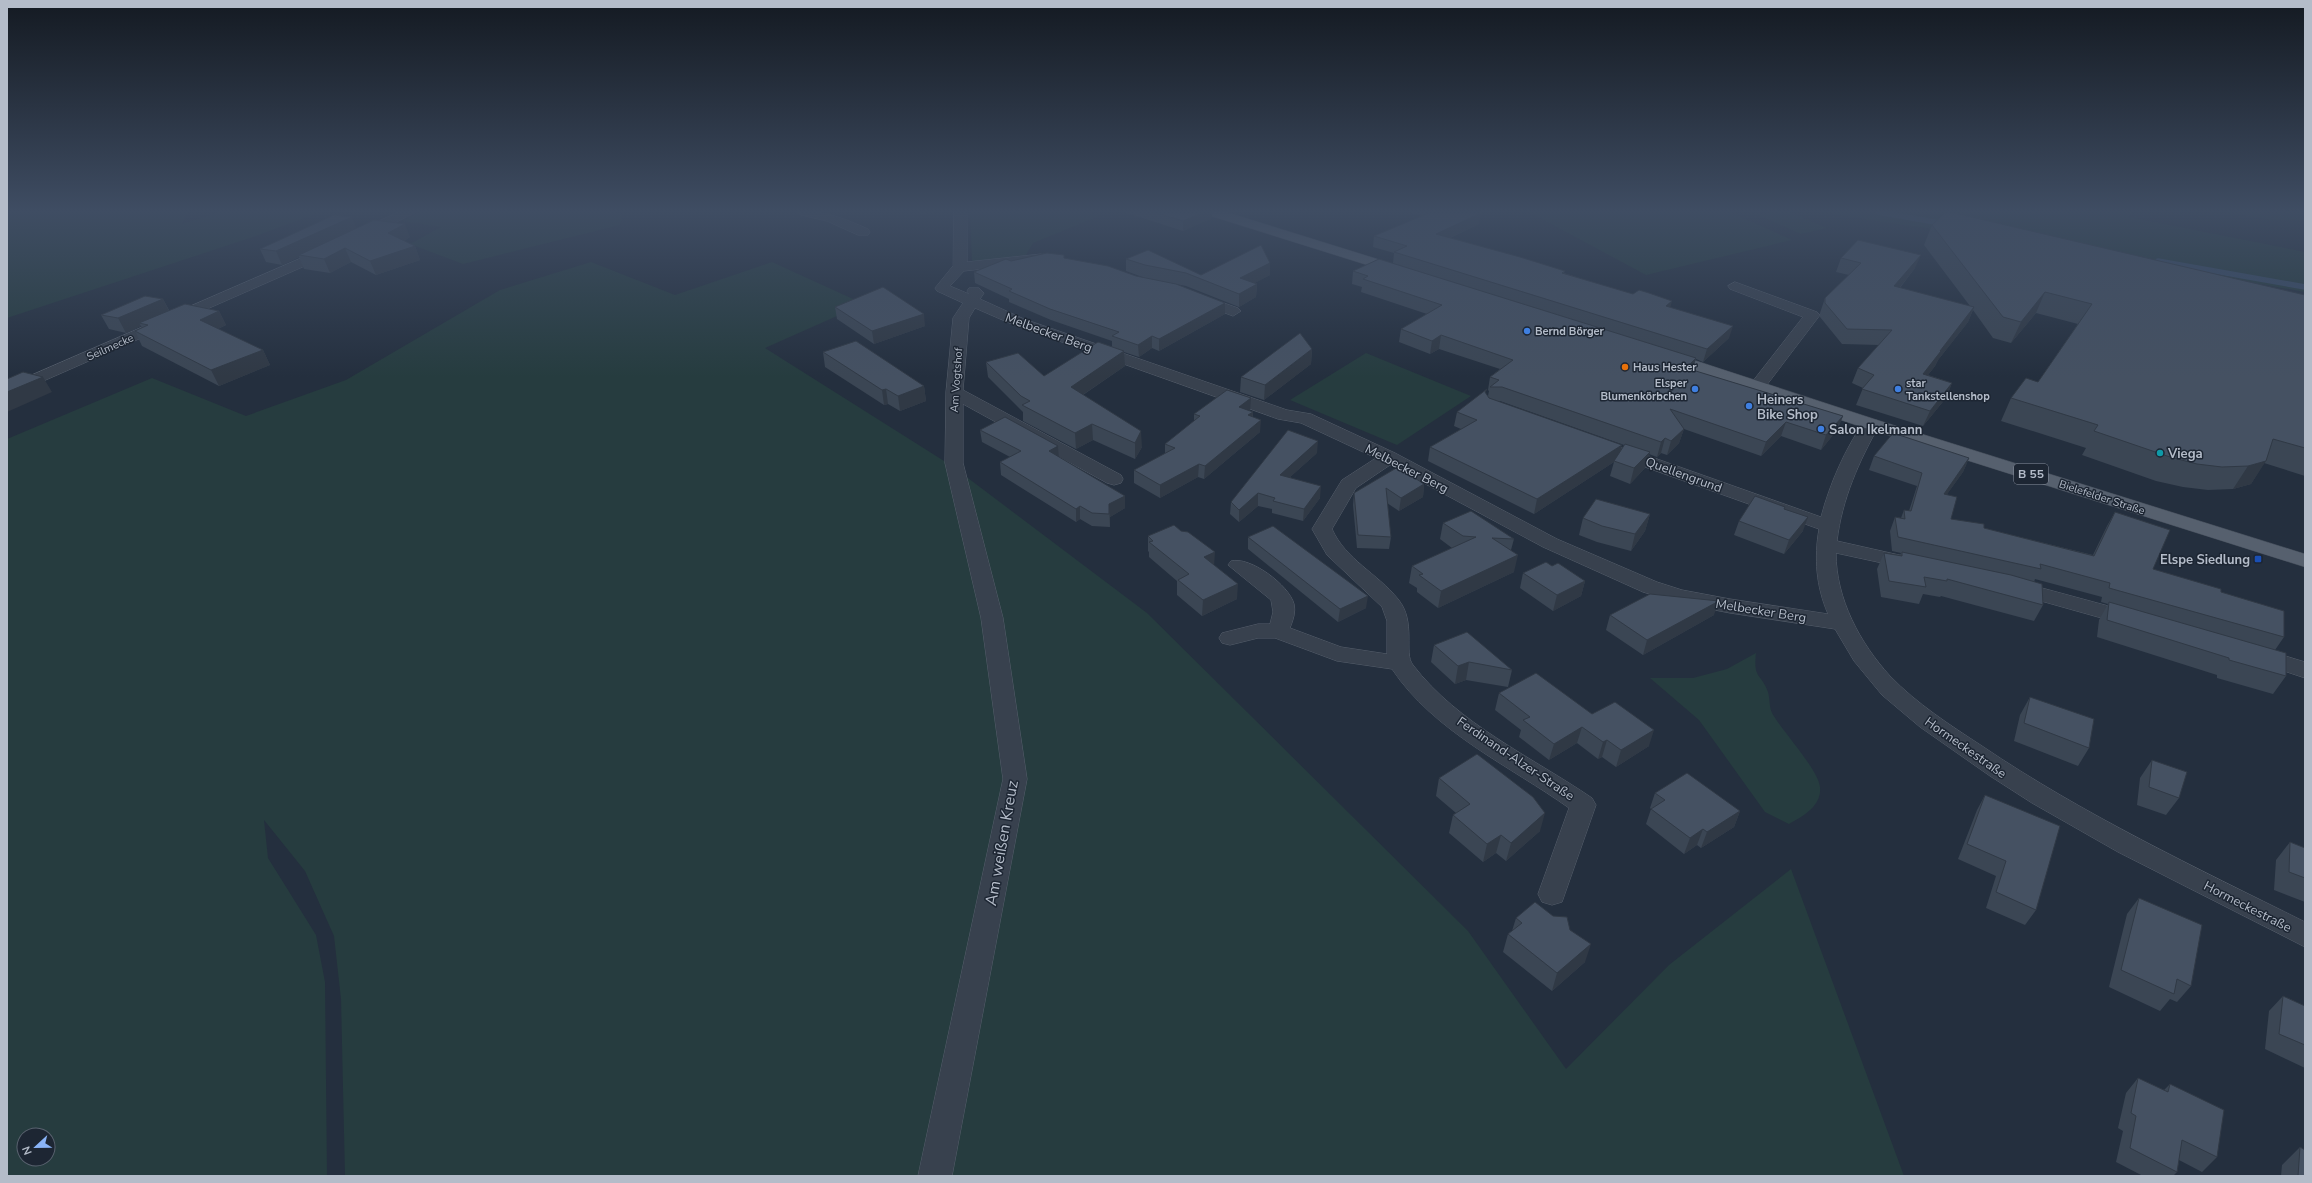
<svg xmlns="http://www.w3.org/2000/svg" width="2312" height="1183" font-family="'Nunito Sans',sans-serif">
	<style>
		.green { fill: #263c3f; fill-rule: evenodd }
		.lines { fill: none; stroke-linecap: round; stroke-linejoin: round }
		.stream { stroke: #394c67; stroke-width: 5.5 }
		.street-casing { stroke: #565f6c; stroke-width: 1 }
		.primary-casing { stroke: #414a57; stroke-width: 1 }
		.street { fill: #38414e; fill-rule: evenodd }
		.primary { fill: #56606e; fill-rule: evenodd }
		.wall { fill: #3b4654; fill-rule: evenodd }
		.shaded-wall { fill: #303945 }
		.building { fill: #455162; stroke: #303945 }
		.shop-dot { fill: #3f7fe0; stroke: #1d2633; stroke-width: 1.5 }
		.food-dot { fill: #e8710a; stroke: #1d2633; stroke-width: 1.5 }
		.culture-dot { fill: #0f9aa8; stroke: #1d2633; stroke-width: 1.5 }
		.transit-dot { fill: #1a4fb4; stroke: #1d2633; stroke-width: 1.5 }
		.labels { text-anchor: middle; stroke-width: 3; stroke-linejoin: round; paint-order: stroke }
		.far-poi-label { font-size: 11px; font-weight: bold; fill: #b4bcc9; stroke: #1d2633; text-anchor: start }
		.far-street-label { font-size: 11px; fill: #b4bcc9; stroke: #1d2633 }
		.shield { fill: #1d2633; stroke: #878f9c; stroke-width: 1 }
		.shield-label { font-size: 12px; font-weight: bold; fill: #b4bcc9 }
		.street-label { font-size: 13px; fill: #b4bcc9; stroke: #1d2633 }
		.poi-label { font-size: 13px; font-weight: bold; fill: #b4bcc9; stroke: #1d2633; text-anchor: start }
		.near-street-label { font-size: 16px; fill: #b4bcc9; stroke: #1d2633 }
	</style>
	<rect width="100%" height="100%" fill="#242f3e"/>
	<path class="green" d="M7,212H188L182,224L220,212H320L253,237L7,318Z
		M420,212H615L623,214L620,225L463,264L410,244L441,227L402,221Z
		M970,212H1087L1099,216L1033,243L1026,255L972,262Z
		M1529,212H1730L1792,240L1646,275Z
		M1773,212H1789L1827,228L1801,234L1758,215Z
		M1820,212H2131L2129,217L2305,252V292L1994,236L1903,225Z
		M2225,212H2305V221L2265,219Z
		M591,262L675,295L772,262L864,304L765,348L952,466L1147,613L1468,931L1566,1069L1669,965L1791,869L1904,1176H345L341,999L334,936L305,871L264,820L268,858L316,935L325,982L327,1176H7V439L152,378L246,416L346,380L500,290ZM24,1135H48V1159H24Z
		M1366,353L1471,396L1397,445L1290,400Z
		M1756,653C1753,680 1761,672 1768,692C1770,699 1769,706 1772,713C1782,731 1818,769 1820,787C1822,806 1803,816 1789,824L1765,812L1699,720L1650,678H1693L1727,669Z"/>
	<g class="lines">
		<path class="stream" d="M1878,212L1946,224
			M2158,261L2305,287"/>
		<g class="street-casing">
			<path id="street" d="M399,212H416L367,237H357L355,234L357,231Z
				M799,212C825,210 845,219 868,229L870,232L868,235H858L827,221L801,215Z
				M954,212H967V262L1041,254L1048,258L1041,262L964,271L950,286L969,294L967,291L969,288H979L984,293L980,299L1024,319L1287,410L1311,414L1395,453L1557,539L1657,582L1682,590L1730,599L1828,614C1816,586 1814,558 1819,529L1614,456L1611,452L1614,448H1626L1821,517C1830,483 1845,449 1865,420H1877L1880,424C1859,461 1842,499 1837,541L1917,559L1920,563L1917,567L1910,569L1836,553C1836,599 1860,643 1890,676C1917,704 1950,725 1982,746C2084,815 2195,867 2305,922V947L2118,852L2032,803L1990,776L1920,727L1882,695L1854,661L1835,629L1730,613L1679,603L1643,592L1543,547L1390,465L1356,488L1332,529C1346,560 1377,573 1398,599C1417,622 1403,653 1413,665C1458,724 1532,757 1592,798L1596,805L1562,902L1552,905L1542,902L1538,894L1569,808C1510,766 1434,732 1392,669L1337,661L1275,638H1258L1230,645L1222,643L1219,638L1222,633L1258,624H1270L1273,612L1271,600L1228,565L1231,561C1250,556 1289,585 1294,604C1296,612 1293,620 1290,628L1341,647L1387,654V621L1382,607L1327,555L1312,529L1342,480L1376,458L1301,423L1278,419L1014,325L975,308L969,318L963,390L1121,475L1123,479L1121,483L1114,485L1107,483L963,404V463L1003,618L1027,779L952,1176H918L1003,779L981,618L945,463L946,392L953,318L963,303L937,291L935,288L953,266Z
				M327,247L334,251L332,254L7,397V386Z
				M1735,282L1817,312L1820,315L1763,390H1751L1749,386L1803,317L1730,289L1728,286Z
				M1198,294L1238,308L1241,311L1233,316L1193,301L1191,298L1193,295Z
				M2016,581L2138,614L2141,619L2138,624L2130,626L2009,592L2006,587L2009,582Z
				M2259,648L2305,662V678L2251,660L2248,655L2251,650Z"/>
		</g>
		<g class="primary-casing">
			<path id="primary" d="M1206,212H1226L1406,268L1408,271L1401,275L1396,274L1208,215Z
				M1666,351L1877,420L2305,554V567L1865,428L1660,360L1658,356L1660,352Z"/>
		</g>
		<use href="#street" class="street"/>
		<use href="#primary" class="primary"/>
	</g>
	<path class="wall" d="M1124,212H1212V218L1183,231Z
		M1409,212H1476L1479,224L1450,238L1565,271L1564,273L1670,307L1729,338L1703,362L1696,359L1692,370L1843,416L1837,430L1821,450L1781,436L1761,456L1684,429L1679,443L1667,455L1661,453L1657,457L1649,454L1645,468L1630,484L1610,476L1614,462L1534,514L1428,461L1430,447L1461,429L1454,426L1457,412L1486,394L1488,396L1489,391L1488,390L1490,377L1500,369L1439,349L1430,354L1399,342L1401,329L1427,314L1361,292L1362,287L1352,284L1353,271L1393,263L1394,253L1373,247L1374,236L1422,216ZM1497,401H1500L1624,445L1620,451Z
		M1932,225L2305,295V476L2264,463L2251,484L2233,489L2208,490L2183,487L2156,481L2082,455L2086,448L2001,421L2011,398L2038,382L2078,324L2036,313L2011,343L1993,338L1973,310L1968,322L1938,360L1935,366L1928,375L1952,383L1946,398L1923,426L1856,405L1863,388L1852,383L1858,368L1879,345L1842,344L1820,317V313L1825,298L1849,275L1836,272L1841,258L1915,268L1900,288L1970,306L1924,245Z
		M356,228L410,237L404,241L415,246L420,260L376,275L351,262L330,273L304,269L299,257L282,265L266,262L260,249Z
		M1064,258L1225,314L1159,351L1152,348L1139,357L1124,352L1125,366L1083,395L1142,447L1135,459L1093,440L1076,449L1023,421V412L988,377L986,362L1044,376L1112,347V341L1051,320L1009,302V299L975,283L974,272L1011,261Z
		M1126,259L1201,275H1270L1254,283L1257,284L1256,297L1239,307L1186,286L1145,278L1126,271Z
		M163,299L169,310L219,311L226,325L218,329L263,350L270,365L219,386L142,346L135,331L142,327L141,326L126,333L109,329L101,315Z
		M835,307L925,326L874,344L837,319Z
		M1312,349L1311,364L1264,400L1240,392L1241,377Z
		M823,352L924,386L926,401L900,411L888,404L884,405L825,367Z
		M1250,411L1253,412V417L1260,432L1204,479L1198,477L1160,498L1134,483V470L1165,454V444L1194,421V414Z
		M980,430L1058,446L1059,457L1125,508L1110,517V527L1092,526L1080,519L1076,522L1001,475L1000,462L1010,457L982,442Z
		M1317,453L1290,477L1320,498L1303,521L1272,513V509L1258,506L1239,522L1230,514L1231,502Z
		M1874,456L1969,458L1963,472L1947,494L1951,519L1984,528L2093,555L2107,526L2115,512L2153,569L2221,592L2284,637L2275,650L2286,676L2273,694L2217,678V675L2097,637L2099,620L2108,604L2101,602L2102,597L2035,579L2034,582L2043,605L2034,621L1941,596L1940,597L1923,594L1919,604L1881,597L1877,569L1884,553L1900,555L1901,553L1892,551L1890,531L1895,517L1901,518L1904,510L1909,511L1917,486L1869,470Z
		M1398,467L1424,484L1423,497L1399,511L1387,503L1391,537L1389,549L1357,548L1353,505L1354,493Z
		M1784,509L1803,531L1784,554L1734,535L1739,521Z
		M1650,514L1645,531L1631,551L1597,542L1579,535L1583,518Z
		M1443,523L1514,539L1511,550L1514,572L1438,608L1417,592V588L1409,583L1412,566L1452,548L1440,539Z
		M1148,536L1214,565L1237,599L1202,616L1177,595V581L1149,557V552L1148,551Z
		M1248,537L1366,608L1338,622L1248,549Z
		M1552,566L1585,581L1581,596L1553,611L1520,588L1523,573Z
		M1610,615H1714L1643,655L1606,630Z
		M1434,645L1512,670L1508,687L1466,680L1455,684L1431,662Z
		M1499,693L1592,714L1649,746L1616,767L1602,757L1598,759L1577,743L1549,760L1519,737L1521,730L1495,710Z
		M2030,697L2089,748L2078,766L2014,741L2020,715Z
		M2152,760L2179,798L2166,815L2137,805L2140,778Z
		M1439,778L1540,831L1506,861L1496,853L1483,862L1449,833L1453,815L1456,813L1436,796Z
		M1655,793L1740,811L1734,827L1701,848L1697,845L1684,854L1646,824L1651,809L1650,808Z
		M1985,795L2036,910L2025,925L1986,908L1996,876L1958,859L1977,810Z
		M2290,842L2305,848V902L2274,890L2276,860Z
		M2139,898L2191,986L2177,1002L2170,999L2160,1011L2109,987L2127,914Z
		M1516,918L1585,962L1552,991L1503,952L1508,934L1512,931Z
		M2283,996L2305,1006V1068L2265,1049L2269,1011Z
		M2138,1078L2164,1090L2170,1084L2217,1157L2202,1172L2179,1160L2177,1172L2173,1176H2143L2116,1162L2123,1131L2118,1128L2126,1093Z
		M2300,1147L2305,1176H2281L2282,1165Z"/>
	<path class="shaded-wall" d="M919,212H934L919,215Z
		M1204,212H1212V218L1183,231V221Z
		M1481,213L1479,224L1434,245L1436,234Z
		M352,217L357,230L299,255V257L282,265L276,251Z
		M405,224L410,237L393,247L388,233Z
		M415,246L420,260L376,275L370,261Z
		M345,248L351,262L330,273L324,259Z
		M1921,255L1915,268L1889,301L1894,286Z
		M1270,263V275L1240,291V278Z
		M1257,284L1256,297L1239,307V294Z
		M2045,292L2036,313L2011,343L2021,322Z
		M163,299L170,313L139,323L141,326L126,333L118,318Z
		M1672,301L1669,312L1666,306Z
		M1225,303V314L1159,351V339Z
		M1974,307L1968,322L1938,360L1935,366L1917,389L1923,374L1940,351Z
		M219,311L226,325L207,334L200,320Z
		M924,314L925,326L874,344L872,331Z
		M1733,326L1729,338L1703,362L1707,349Z
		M1441,335L1439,349L1430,354L1432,341Z
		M1152,336V348L1139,357L1138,345Z
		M1312,349L1311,364L1264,400L1265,385Z
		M263,350L270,365L219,386L211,370Z
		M1124,351L1125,366L1072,402L1071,387Z
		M1696,358L1692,372L1686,368Z
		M43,377L52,392L7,412V392Z
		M1952,383L1946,398L1923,426L1930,411Z
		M924,386L926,401L900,411L898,396Z
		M886,389L888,404L884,405L882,390Z
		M1251,398L1250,411L1239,407Z
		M1253,412L1252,424L1248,415Z
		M1843,416L1837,430L1821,450L1826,435Z
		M1261,420L1260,432L1204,479L1205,466Z
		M1786,422L1781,436L1761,456L1766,442Z
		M1092,424L1093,440L1076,449L1075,433Z
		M1684,429L1679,443L1667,455L1671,441Z
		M1141,431L1142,447L1135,459V443Z
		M1665,438L1661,453L1657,457L1661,442Z
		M1318,441L1317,453L1279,487L1280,475Z
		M1622,445L1618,459L1614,461V462L1534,514L1537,499Z
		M1058,446L1059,458L1049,451Z
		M1650,452L1645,468L1630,484L1634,468Z
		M1969,458L1963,472L1938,507L1944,494Z
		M2266,461L2251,484L2233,489L2248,466Z
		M1199,464L1198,477L1160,498V485Z
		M1424,484L1423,497L1399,511L1401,498Z
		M1321,486L1320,498L1303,521L1304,509Z
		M1258,493V506L1239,522V510Z
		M1125,496V508L1110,517V527L1109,504Z
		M1080,506V519L1076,522V509Z
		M1650,514L1645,531L1631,551L1635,534Z
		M1808,517L1803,531L1784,554L1789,540Z
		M1215,552L1214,567L1204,557Z
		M1518,555L1514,572L1438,608L1441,591Z
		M1585,581L1581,596L1553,611L1557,595Z
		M1238,584L1237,599L1202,616L1203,600Z
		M1368,596L1366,608L1338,622L1340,609Z
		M1719,601L1714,615L1643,655L1647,640Z
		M1469,662L1466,680L1455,684L1458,666Z
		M1582,727L1577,743L1549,760L1554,744Z
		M1654,730L1649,746L1616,767L1621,750Z
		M1607,740L1602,757L1598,759L1603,742Z
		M1740,811L1734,827L1701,848L1707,832Z
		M1545,813L1540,831L1506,861L1511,843Z
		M1703,829L1697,845L1684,854L1690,838Z
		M1501,835L1496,853L1483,862L1487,844Z
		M1591,944L1585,962L1552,991L1557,973Z"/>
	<path class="building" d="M1154,212H1204L1183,221Z
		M1431,212H1476L1481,213L1436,234L1520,257L1565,271L1562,273L1633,294L1639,290L1649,293L1672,301L1666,306L1733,326L1707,349L1394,252L1407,246L1374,236Z
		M1946,212H1950L2305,295V448L2273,439L2266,461L2248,466L2222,467L2197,464L2170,457L2094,431L2098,425L2011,398L2026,378L2038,382L2092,304L2045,292L2021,322L2003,317L1932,225Z
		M334,215L352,217L276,251L260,249Z
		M374,220L405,224L388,233L415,246L370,261L345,248L324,259L299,255Z
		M1858,240L1921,255L1894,286L1974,307L1940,351H1941L1923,374L1952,383L1930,411L1862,389L1874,375L1858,368L1892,330L1847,329L1825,303V298L1861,263L1841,258Z
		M1261,245L1270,263L1240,278L1257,284L1239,294L1186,273L1145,265L1126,259L1148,250L1201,275Z
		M1047,253L1064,255V258L1108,266L1136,276L1176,284L1225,303L1159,339L1152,336L1138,345L1112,336L1119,332L1050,309L1009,291L1012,289L974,272L1006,259L1011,261Z
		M1379,259L1696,358L1686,368L1843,416L1826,435L1786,422L1766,442L1670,409L1684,429L1671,441L1665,438L1661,442L1502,387H1490L1499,380L1490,377L1513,360L1441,335L1432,341L1401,329L1442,305L1363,279L1368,276L1353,271Z
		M883,287L924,314L872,331L835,307Z
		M145,296L163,299L118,318L101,315Z
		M185,304L219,311L200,320L263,350L211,370L135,331L148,325L139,323Z
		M1300,333L1312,349L1265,385L1241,377Z
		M856,341L924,386L898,396L886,389L882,390L823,352Z
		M1098,342L1124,351L1071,387L1141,431L1135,443L1092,424L1075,433L1022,405L1030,401L1021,396L986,362L1018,353L1044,376Z
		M23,372L43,377L7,392V379Z
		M1487,389L1485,392L1489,398L1622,445L1537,499L1430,447L1477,420L1457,412Z
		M1227,390L1251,398L1239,407L1253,412L1248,415L1261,420L1205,466L1199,464L1160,485L1134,470L1175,448L1165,444L1200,416L1194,414Z
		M1005,417L1058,446L1049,451L1125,496L1109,504V514L1092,513L1080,506L1076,509L1000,462L1021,451L980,430Z
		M1288,430L1318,441L1280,475L1321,486L1304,509L1273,501L1275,498L1258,493L1239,510L1231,502Z
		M1893,433L1969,458L1944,494L1957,497L1951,519L1984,524V528L2094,556L2115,512L2170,530L2153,569L2221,589V592L2284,611V637L2109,588L2110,583L2040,564L2041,569L1898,537L1895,517L1905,519L1904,510L1911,511L1922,473L1874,456Z
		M1625,444L1650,452L1634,468L1614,461Z
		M1398,467L1424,484L1401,498L1386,488L1391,537L1358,535L1354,493Z
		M1755,496L1785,507L1784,509L1808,517L1789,540L1739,521Z
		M1596,499L1650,514L1635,534L1602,526L1583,518Z
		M1471,511L1514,539L1492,538L1518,555L1441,591L1419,575L1423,574L1412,566L1476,537L1463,536L1443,523Z
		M1174,525L1181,531L1188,532L1215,552L1204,557L1238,584L1203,600L1178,580L1189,574L1149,542L1153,541L1148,536Z
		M1273,526L1368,596L1340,609L1248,537Z
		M1902,552L2011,575L2042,584L2043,605L1947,579V581L1924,577L1926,587L1889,581L1884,553L1902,556Z
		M1546,562L1552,566L1558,563L1585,581L1557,595L1523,573Z
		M1650,594L1719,601L1647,640L1610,615Z
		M2109,602L2286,653V676L2229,660V658L2107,620Z
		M1467,632L1512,670L1469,662L1458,666L1434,645Z
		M1536,673L1592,714L1615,702L1654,730L1621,750L1607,740L1603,742L1582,727L1554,744L1523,720L1530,717L1499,693Z
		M2030,697L2094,719L2089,748L2024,723Z
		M1477,754L1533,797L1545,813L1511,843L1501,835L1487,844L1453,815L1470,804L1439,778Z
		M2152,760L2187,772L2179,798L2149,787Z
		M1687,773L1740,811L1707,832L1703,829L1690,838L1651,809L1665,800L1655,793Z
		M1985,795L2060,826L2036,910L1996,892L2006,861L1967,844Z
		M2290,842L2305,848V878L2289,872Z
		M2139,898L2202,925L2191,986L2177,979L2174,994L2121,970Z
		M1535,902L1553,916L1567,917L1570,930L1591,944L1557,973L1508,934L1522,923L1516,918Z
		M2283,996L2305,1006V1045L2279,1034Z
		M2138,1078L2168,1092L2170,1084L2224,1110L2217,1157L2182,1140L2177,1172L2130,1148L2136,1116L2131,1113Z
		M2300,1147L2305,1150V1176H2298Z"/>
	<linearGradient id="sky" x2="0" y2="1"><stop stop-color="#141a22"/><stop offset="0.56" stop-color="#3f4d63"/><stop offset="1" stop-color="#3f4d63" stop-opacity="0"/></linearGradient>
	<rect width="2312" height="377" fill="url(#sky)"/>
	<g class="shop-dot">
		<circle cx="1527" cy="331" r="4"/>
		<circle cx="1695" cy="389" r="4"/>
		<circle cx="1898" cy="389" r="4"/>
		<circle cx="1749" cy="406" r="4"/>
		<circle cx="1821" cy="429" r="4"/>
	</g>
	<circle class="food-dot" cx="1625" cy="367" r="4"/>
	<circle class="culture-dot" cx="2160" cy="453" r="4"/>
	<rect class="transit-dot" x="2254" y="555" width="8" height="8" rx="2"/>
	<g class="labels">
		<g class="far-poi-label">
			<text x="1535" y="335">Bernd Börger</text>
			<text x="1633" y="371">Haus Hester</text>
			<text x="1687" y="387" text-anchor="end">Elsper<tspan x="1687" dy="13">Blumenkörbchen</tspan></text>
			<text x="1906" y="387">star<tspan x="1906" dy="13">Tankstellenshop</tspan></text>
		</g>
		<g class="far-street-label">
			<text transform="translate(110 347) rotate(-24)" y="4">Seilmecke</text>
			<text transform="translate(956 380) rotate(-86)" y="4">Am Vogtshof</text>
			<text transform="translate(2102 497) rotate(18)" y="4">Bielefelder Straße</text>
		</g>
		<rect class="shield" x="2014" y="464" width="34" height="20" rx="3"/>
		<g class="shield-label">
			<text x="2031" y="478">B 55</text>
		</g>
		<g class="street-label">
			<text transform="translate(1049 332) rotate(20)" y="5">Melbecker Berg</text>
			<text transform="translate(1407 468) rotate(27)" y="5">Melbecker Berg</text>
			<text transform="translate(1684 474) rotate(20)" y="5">Quellengrund</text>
			<text transform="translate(1761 610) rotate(9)" y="5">Melbecker Berg</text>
			<text transform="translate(1966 747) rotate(35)" y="5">Hormeckestraße</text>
			<text transform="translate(1516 758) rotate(34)" y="5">Ferdinand-Alzer-Straße</text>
			<text transform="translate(2248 906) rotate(27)" y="5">Hormeckestraße</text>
		</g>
		<g class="poi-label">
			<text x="1757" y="404">Heiners<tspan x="1757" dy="15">Bike Shop</tspan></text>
			<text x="1829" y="434">Salon Ikelmann</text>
			<text x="2168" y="458">Viega</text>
			<text x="2250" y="564" text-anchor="end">Elspe Siedlung</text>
		</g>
		<g class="near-street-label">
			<text transform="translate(1001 843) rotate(-80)" y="6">Am weißen Kreuz</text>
		</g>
	</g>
	<rect width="2312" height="1183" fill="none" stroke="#b4bcc9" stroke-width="16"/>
	<g transform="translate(36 1147) rotate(248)"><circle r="19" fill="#1d2633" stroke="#59626f"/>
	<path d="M0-3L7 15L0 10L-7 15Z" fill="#8ab4f8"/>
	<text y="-6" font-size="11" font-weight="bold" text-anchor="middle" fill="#b4bcc9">N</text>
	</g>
</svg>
